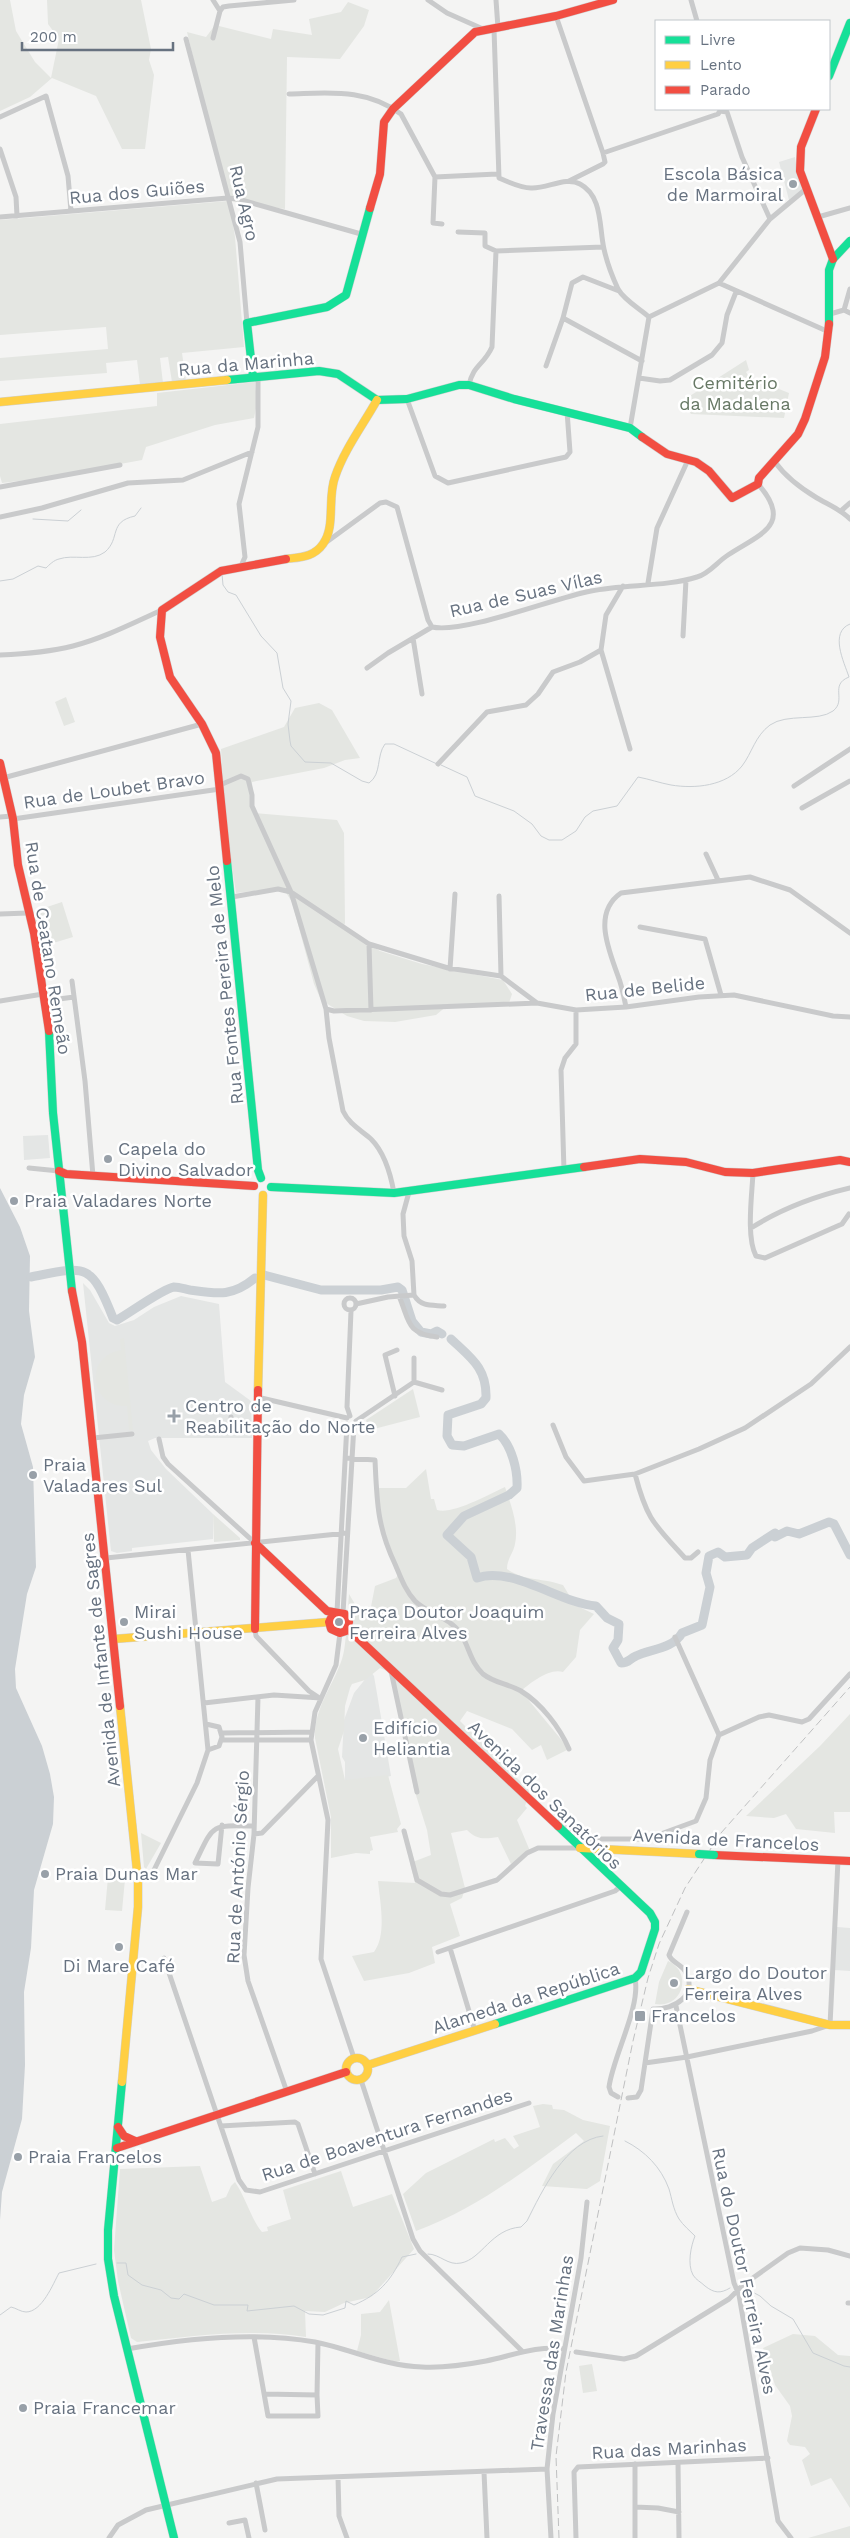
<svg xmlns="http://www.w3.org/2000/svg" width="850" height="2538" font-family="'Work Sans',sans-serif">
	<style>
		.built { fill: #e4e6e5 }
		.green { fill: #e4e6e2 }
		.water { fill: #cbd0d4 }
		.lines { fill: none; stroke-linecap: round; stroke-linejoin: round }
		.stream { stroke: #cbd0d4; stroke-width: 1 }
		.river { stroke: #cbd0d4; stroke-width: 9 }
		.fast-casing { stroke: #d0d1d1; stroke-width: 9 }
		.slow-casing { stroke: #d0d1d1; stroke-width: 9 }
		.jam-casing { stroke: #d0d1d1; stroke-width: 9 }
		.street { stroke: #c9cacb; stroke-width: 5 }
		.fast { stroke: #16e098; stroke-width: 8 }
		.slow { stroke: #ffcf43; stroke-width: 8 }
		.jam { stroke: #f24e42; stroke-width: 8 }
		.rail { stroke: #bfc0c1; stroke-width: 1; stroke-dasharray: 8 4; stroke-linecap: butt }
		.fast-bridge-casing { stroke: #d0d1d1; stroke-width: 9; stroke-linecap: butt }
		.fast-bridge { stroke: #16e098; stroke-width: 8 }
		.poi-dot { fill: #98a0a8; stroke: #fff; stroke-width: 2 }
		.labels { text-anchor: middle; stroke-width: 5; stroke-linejoin: round; paint-order: stroke }
		.poi-label { font-size: 18px; fill: #677280; stroke: #fff; text-anchor: start }
		.street-label { font-size: 18px; fill: #677280; stroke: #fff }
		.park-label { font-size: 18px; fill: #677865; stroke: #fff }
	</style>
	<rect width="100%" height="100%" fill="#f4f4f3"/>
	<path class="built" d="M795,157L797,172L803,190L789,200L779,162Z
		M48,1135L50,1158L24,1160L23,1136Z
		M83,1283L90,1290L109,1323L115,1326L134,1320L154,1307L181,1296L219,1304L225,1382L251,1401L252,1438H155L148,1441L151,1450L166,1469L213,1514V1539L132,1548V1551L117,1553L111,1551Z
		M371,1672L374,1676L391,1776L345,1785V1762L342,1757L344,1720L354,1693Z
		M837,1927L850,1928V1971L834,1970Z"/>
	<path class="green" d="M0,0H10L16,31L35,62L51,78L59,39L48,24L47,0H141L151,49L149,60L154,75L145,149H122L96,96L52,78L30,97L0,111Z
		M348,2L369,10L364,26L340,59L287,57L285,209L229,201L235,237L244,347L182,353L186,381L172,382L168,357L160,358L163,383L140,385L137,360L106,363L107,373L0,381V358L108,349L106,327L0,335V220L228,201L187,32L206,37L215,25L271,39L273,29L312,35L309,19L341,12Z
		M746,360L749,370L746,372L749,377L789,393L784,418L691,414L682,401Z
		M255,382L257,403L254,418L215,425L146,447L142,460L44,478L2,483L0,476V424L157,406V393Z
		M66,697L75,722L64,726L55,702Z
		M319,703L332,710L360,758L345,760L324,768L252,782L254,813L337,820L344,833L345,923L343,929L380,951L422,964L503,980L512,994L509,1003L448,1005L436,1015L395,1022L364,1021L347,1016L321,1000L314,984L292,902L283,888L236,893L226,826L221,749L284,727L295,708Z
		M62,902L73,937L40,947L32,912Z
		M124,1338L133,1430H129L127,1406C89,1407 84,1356 121,1350L120,1339Z
		M413,1389L420,1417L370,1430L366,1420Z
		M426,1469L431,1499H434L437,1510C452,1515 490,1494 505,1487C511,1505 519,1525 515,1544C513,1554 507,1559 507,1569C524,1581 544,1578 563,1585L575,1605L594,1614L580,1630L576,1657L563,1672C549,1668 532,1682 521,1691L569,1749L547,1760L541,1745L532,1750L512,1729L467,1711L460,1721L530,1791L525,1806L527,1808L517,1820L530,1851L511,1864L498,1837C484,1839 477,1840 467,1830L451,1833L465,1888L462,1898L450,1904L460,1936L432,1947L435,1963L409,1973L364,1981L352,1956L374,1952C387,1935 380,1902 378,1881L415,1883L410,1863L431,1855L427,1830L414,1789L393,1679L387,1671L380,1668L365,1680L352,1684L350,1688L345,1706L344,1731L338,1749L345,1780L388,1775L401,1824L397,1829L398,1832L370,1837L373,1850L370,1851V1854L356,1853L331,1858V1817L315,1738C314,1709 331,1689 341,1662C348,1644 342,1631 355,1615L348,1608L349,1594L359,1611L370,1612L375,1586L396,1578L399,1573L382,1524L378,1488H406Z
		M213,1514L240,1538V1540L214,1542Z
		M850,1714V1812H834L835,1833L796,1829L786,1814L774,1818L746,1816L820,1746Z
		M141,1833L161,1843L146,1869L144,1867Z
		M108,1877L125,1879L122,1911L105,1910Z
		M668,1961C693,1972 683,2009 655,2004L659,1982Z
		M543,2104L552,2105L553,2109L564,2110L583,2120L610,2126L600,2181L587,2189L542,2186L553,2164L584,2141L576,2133C524,2171 477,2209 416,2231L403,2194L426,2173L494,2139L495,2142L505,2138L514,2149L519,2146L513,2136L540,2127L533,2106Z
		M200,2166L212,2202L226,2197L231,2186L235,2182C246,2198 251,2219 262,2232L268,2231L267,2227L291,2219L283,2190L341,2171L353,2207L392,2194L414,2249L371,2297L344,2303L325,2312L305,2311L306,2337C250,2328 193,2336 137,2342L131,2338L118,2281L114,2250L120,2169Z
		M389,2300L400,2361L396,2362L357,2351L361,2335V2314L380,2312Z
		M793,2334L815,2336L838,2355L850,2356V2508L831,2478L811,2486L802,2460L810,2454L805,2447L790,2445L787,2441L792,2416L790,2406L775,2385L763,2348Z
		M592,2364L597,2391L583,2393L579,2366Z
		M850,2526V2538H808Z"/>
	<path class="water" d="M0,1188L20,1227L30,1256L29,1311L35,1357L24,1395L21,1424L33,1467L36,1567L27,1594L15,1669L16,1688L42,1746L50,1774L54,1797L53,1824L34,1890L31,1948L24,1992L25,2065L22,2119L2,2192L0,2220Z"/>
	<g class="lines">
		<path class="stream" d="M33,519L68,521L81,510
			M222,574L223,585L228,592L236,595L261,636L277,653L283,688L291,701L288,724L290,741L291,746L305,762L331,763L362,781L369,783C382,774 376,756 385,744H394L437,764
			M0,581L13,579L38,566L46,568C49,565 54,560 59,559C73,554 92,562 105,552C121,538 108,522 135,516L141,508
			M441,765L467,777L475,796L514,811L532,824L541,836L549,840H562L576,831L585,817L593,811L617,806L638,777C649,779 660,783 671,785C695,789 726,786 742,766C752,753 755,736 770,725C787,713 818,722 833,711C847,700 829,685 849,677C844,662 829,632 850,624
			M625,2141C645,2151 661,2167 669,2189C672,2199 673,2209 679,2219C683,2225 690,2231 695,2236C691,2246 687,2264 693,2275C696,2280 701,2282 705,2286C714,2293 720,2294 730,2288
			M428,2254C440,2254 448,2266 461,2263C482,2259 491,2229 521,2227L527,2221C542,2191 566,2140 603,2136
			M117,2263H126L128,2275L142,2285L161,2290L171,2298L179,2299L184,2294L214,2305H248L247,2311L294,2306L309,2314L323,2315L345,2308L346,2301L354,2305C379,2294 390,2282 402,2257L416,2254
			M745,2288L760,2296L771,2306L793,2319L813,2353L844,2366L850,2367
			M0,2315L11,2307C16,2308 21,2312 26,2312C42,2312 53,2284 59,2273L96,2264"/>
		<path class="river" d="M264,1275L321,1290H381L398,1287L402,1290L412,1321L421,1332L431,1334L437,1331L442,1334
			M31,1277C86,1266 91,1262 113,1318L117,1320C130,1313 162,1289 174,1287C179,1287 185,1289 190,1290C218,1294 232,1297 255,1278
			M451,1339C471,1358 487,1368 486,1398L481,1404L448,1415L447,1436L452,1445L464,1446L499,1434C512,1446 518,1471 517,1488L509,1495L464,1516L447,1535L471,1557L477,1578C511,1565 562,1604 596,1606L607,1618L619,1624L618,1640L613,1648L621,1663C629,1663 629,1659 636,1656C650,1649 673,1649 682,1633L702,1625L710,1587L706,1573L709,1556L718,1552L725,1557L747,1555L752,1548L775,1533V1537L787,1531L799,1534L829,1522L834,1524L850,1555"/>
		<g class="fast-casing">
			<path id="fast" d="M829,76L850,23
				M829,324V270L833,259L850,241
				M253,377L247,323L327,307L346,295L370,208
				M227,380L319,371L338,374L377,400L407,399L459,385H469L514,399L630,428L642,437
				M227,861L258,1170L261,1178
				M49,1031L53,1113L72,1291
				M271,1187L394,1193L584,1167
				M495,2024L635,1978L641,1972L655,1929V1922L650,1913L558,1826
				M122,2082L108,2230V2259L114,2296L174,2538"/>
		</g>
		<g class="slow-casing">
			<path id="slow" d="M0,402L227,380
				M286,559C301,557 314,557 323,544C336,526 327,498 335,477C344,450 363,425 377,400
				M258,1390L263,1195
				M114,1639L329,1622
				M120,1706L138,1881V1907L122,2082
				M580,1848L699,1854
				M688,1989L830,2025H850
				M346 2069a11 11 0 1 1 22 0a11 11 0 1 1-22 0Z
				M368,2065L495,2024"/>
		</g>
		<g class="jam-casing">
			<path id="jam" d="M816,109L801,147L800,171L833,259
				M370,208L380,174L384,122L393,109L475,32L556,16L613,0
				M642,437L667,454L696,462L709,471L732,498L758,484L759,478L798,434L805,419L825,357L829,324
				M0,763L13,819L18,865L34,933L49,1031
				M227,861L216,753L202,724L170,677L160,637L162,610L221,571L286,559
				M584,1167L640,1159L686,1162L725,1172L753,1173L840,1160L850,1162
				M59,1171L66,1174L254,1186
				M72,1291L82,1342L120,1706
				M255,1543L327,1611L345,1614L349,1622L346,1631L340,1633L331,1629L329,1622L333,1614
				M347,1628L558,1826
				M255,1629L258,1390
				M714,1855L850,1861
				M118,2127L124,2136L135,2141
				M117,2148L346,2072"/>
		</g>
		<path class="street" d="M428,0L447,13L483,29
			M496,0L498,28
			M691,0L697,21
			M220,11L223,7L229,6L294,0
			M556,16L603,153
			M494,29L499,178C508,182 521,188 531,188C547,189 566,176 580,184C603,196 599,228 604,249C607,263 612,276 618,289C624,300 640,309 649,317
			M213,38L220,11L213,0
			M186,39L240,242L247,323
			M289,94C330,93 366,88 401,114L435,177L497,174
			M720,111L727,112L742,157L770,219
			M0,117L46,96L68,176L71,211
			M0,149L16,197L17,216
			M435,177L433,223L442,224
			M569,181L603,164L605,162L603,153L718,114L720,111
			M0,217L228,198L238,199L361,234
			M818,217L850,208
			M458,232L485,233V246L496,251L603,247
			M719,283L829,332
			M844,310L850,289
			M830,314L844,310L850,313
			M649,317L719,283L770,219L806,189
			M563,318L642,361
			M546,366L563,318L572,283L583,277L619,291
			M639,378L660,381L670,380L712,355L722,343L727,315L736,292
			M469,385C473,365 484,365 492,347L496,251
			M407,399L435,476L448,483L566,457L570,452L567,411
			M630,428L649,317
			M775,462C785,476 802,489 817,498C829,505 840,509 850,519
			M0,487L120,465
			M842,510L850,503
			M0,517L42,508L128,483L183,480L252,452
			M328,541L380,503L386,502L397,507L428,620L432,627C464,634 554,598 591,591C624,584 666,587 697,577C709,574 717,562 728,555C760,534 794,525 758,484
			M241,566L245,557L239,504L258,427V377
			M648,583L657,528L688,460
			M683,636L686,580
			M413,638L422,694
			M601,650L630,749
			M0,655C24,654 49,652 73,646C104,638 133,623 162,610
			M367,668L388,653L432,627
			M438,764L487,712L526,705L538,694L553,672L580,662L601,650L606,615L623,586
			M3,778L202,724
			M220,785L241,776L248,779L252,795V806L291,892L326,1009L329,1038L343,1111C349,1124 361,1130 371,1139C384,1152 391,1176 394,1193
			M794,786L850,749
			M802,808L850,781
			M0,817L12,816
			M13,819L220,789
			M706,854L718,880
			M499,896L501,976
			M232,897L278,889L291,892L369,944L448,968L501,976L537,1003L576,1010L626,1007L699,997L734,995L833,1016L850,1017
			M0,914L28,913
			M640,927L705,939L721,995
			M369,944L371,1010
			M450,969L455,894
			M72,981L85,1081L93,1176
			M0,1001L43,994
			M44,1001L74,997
			M626,1007C624,997 622,986 618,976C609,950 592,913 621,893L750,877L790,890L850,933
			M326,1009L334,1011L537,1003
			M29,1168L59,1171
			M564,1171L561,1070L565,1058L576,1044V1010
			M753,1173C752,1195 746,1237 756,1256L765,1258L842,1224L849,1214
			M751,1228C781,1209 816,1196 850,1188
			M414,1295C421,1307 431,1305 444,1306
			M399,1296C410,1322 406,1333 437,1337
			M344 1304a6 6 0 1 1 12 0a6 6 0 1 1-12 0Z
			M356,1304L388,1297L414,1295L412,1261L404,1236L403,1214L409,1192
			M414,1382L442,1390
			M395,1396L385,1355L397,1350
			M257,1397L347,1418
			M350,1416L347,1407L351,1311
			M356,1421L414,1382V1358
			M231,1422V1417
			M553,1425L566,1457L584,1481L635,1474L699,1449L745,1428L811,1384L850,1347
			M93,1438L132,1434
			M159,1439L163,1457L168,1464L255,1543
			M346,1458L375,1460C377,1502 377,1526 395,1564C401,1578 405,1590 415,1601C428,1614 450,1617 461,1634C469,1647 471,1663 483,1674C494,1683 509,1684 521,1691C542,1704 560,1728 569,1749
			M635,1474C647,1520 654,1524 685,1558H691L698,1552
			M106,1558L347,1533
			M337,1612L347,1424
			M343,1613L354,1425
			M255,1629L256,1636L309,1691L318,1697
			M340,1633L336,1665L315,1712L311,1740L328,1820L321,1959L354,2058
			M675,1637L719,1735
			M391,1671L417,1792
			M258,1697L254,1834L248,1888L244,1955L248,1981L287,2092
			M204,1703L274,1695L321,1698
			M206,1724L219,1727L222,1737L219,1746L208,1750
			M222,1733L311,1732
			M222,1740H311
			M552,1821L561,1819L575,1832L591,1839H647L696,1821L706,1798L710,1760L719,1735L759,1717L769,1715L802,1722L809,1719L850,1674
			M222,1825L218,1864L195,1863C214,1824 210,1825 254,1826
			M404,1831L417,1880L441,1894L450,1895L497,1880L527,1853L538,1848H580
			M254,1834L262,1833L318,1776
			M138,1881L149,1878L154,1870L197,1783L208,1750L188,1550
			M450,1948L475,2031
			M438,1952L615,1891L620,1887
			M164,1958L239,2180L246,2190L260,2192L529,2103
			M676,2006L734,2283L739,2295L778,2521L791,2538
			M645,2063L687,2057L812,2031L830,2025L838,1860
			M361,2080L413,2239L420,2251L522,2351
			M618,2097L611,2093L609,2087C613,2056 641,2007 635,1978
			M628,2098L637,2097L641,2090L653,2009C674,2010 699,1995 685,1971C681,1964 671,1962 669,1955L687,1912
			M221,2126L295,2122L298,2124L315,2174
			M848,2303H850
			M254,2337L268,2416H318L317,2395L264,2394
			M127,2349C188,2338 254,2331 315,2342C351,2349 384,2366 422,2367C442,2368 465,2365 486,2361C511,2356 538,2345 564,2349
			M576,2352L624,2359L636,2356L729,2299L743,2285L788,2253L800,2248L828,2250L850,2256
			M317,2395L318,2343
			M678,2463L679,2538
			M635,2464V2538
			M484,2472L487,2538
			M338,2477L339,2516L347,2538
			M256,2483L265,2530
			M635,2507L658,2508L679,2512
			M229,2523L245,2520L249,2538
			M109,2538L118,2525L146,2510L277,2479L547,2469
			M551,2538L547,2469L553,2414L581,2258L587,2202
			M576,2538L574,2472L578,2467L768,2458"/>
		<use href="#fast" class="fast"/>
		<use href="#slow" class="slow"/>
		<use href="#jam" class="jam"/>
		<path class="rail" d="M559,2538L556,2456L566,2372L633,2041L648,1978L659,1944L685,1888L721,1833L850,1687"/>
		<g class="fast-bridge-casing">
			<path id="fast-bridge" d="M699,1854L714,1855"/>
		</g>
		<use href="#fast-bridge" class="fast-bridge"/>
	</g>
	<g class="poi-dot">
		<circle cx="793" cy="184" r="5"/>
		<circle cx="108" cy="1159" r="5"/>
		<circle cx="14" cy="1201" r="5"/>
		<path d="M171.5 1408.5h5v5h5v5h-5v5h-5v-5h-5v-5h5z"/>
		<circle cx="33" cy="1475" r="5"/>
		<circle cx="124" cy="1622" r="5"/>
		<circle cx="339" cy="1622" r="5"/>
		<circle cx="363" cy="1738" r="5"/>
		<circle cx="45" cy="1874" r="5"/>
		<circle cx="119" cy="1947" r="5"/>
		<circle cx="674" cy="1983" r="5"/>
		<rect x="634" y="2010" width="12" height="12" rx="2.5"/>
		<circle cx="18" cy="2157" r="5"/>
		<circle cx="23" cy="2408" r="5"/>
	</g>
	<g class="labels">
		<g class="poi-label">
			<text x="783" y="180" text-anchor="end">Escola Básica<tspan x="783" dy="21">de Marmoiral</tspan></text>
			<text x="118" y="1155">Capela do<tspan x="118" dy="21">Divino Salvador</tspan></text>
			<text x="24" y="1207">Praia Valadares Norte</text>
			<text x="185" y="1412">Centro de<tspan x="185" dy="21">Reabilitação do Norte</tspan></text>
			<text x="43" y="1471">Praia<tspan x="43" dy="21">Valadares Sul</tspan></text>
			<text x="134" y="1618">Mirai<tspan x="134" dy="21">Sushi House</tspan></text>
			<text x="349" y="1618">Praça Doutor Joaquim<tspan x="349" dy="21">Ferreira Alves</tspan></text>
			<text x="373" y="1734">Edifício<tspan x="373" dy="21">Heliantia</tspan></text>
			<text x="55" y="1880">Praia Dunas Mar</text>
			<text x="119" y="1972" text-anchor="middle">Di Mare Café</text>
			<text x="684" y="1979">Largo do Doutor<tspan x="684" dy="21">Ferreira Alves</tspan></text>
			<text x="651" y="2022">Francelos</text>
			<text x="28" y="2163">Praia Francelos</text>
			<text x="33" y="2414">Praia Francemar</text>
		</g>
		<g class="street-label">
			<text transform="translate(137 192) rotate(-5)" y="6">Rua dos Guiões</text>
			<text transform="translate(244 203) rotate(77)" y="6">Rua Agro</text>
			<text transform="translate(246 364) rotate(-5)" y="6">Rua da Marinha</text>
			<text transform="translate(526 594) rotate(-13)" y="6">Rua de Suas Vílas</text>
			<text transform="translate(114 790) rotate(-8)" y="6">Rua de Loubet Bravo</text>
			<text transform="translate(48 948) rotate(81)" y="6">Rua de Ceatano Remeão</text>
			<text transform="translate(225 985) rotate(-96)" y="6">Rua Fontes Pereira de Melo</text>
			<text transform="translate(645 989) rotate(-6)" y="6">Rua de Belide</text>
			<text transform="translate(101 1660) rotate(-96)" y="6">Avenida de Infante de Sagres</text>
			<text transform="translate(545 1795) rotate(44)" y="6">Avenida dos Sanatórios</text>
			<text transform="translate(726 1840) rotate(3)" y="6">Avenida de Francelos</text>
			<text transform="translate(238 1867) rotate(-87)" y="6">Rua de António Sérgio</text>
			<text transform="translate(526 1998) rotate(-18)" y="6">Alameda da República</text>
			<text transform="translate(387 2135) rotate(-18)" y="6">Rua de Boaventura Fernandes</text>
			<text transform="translate(744 2271) rotate(78)" y="6">Rua do Doutor Ferreira Alves</text>
			<text transform="translate(552 2353) rotate(-81)" y="6">Travessa das Marinhas</text>
			<text transform="translate(669 2449) rotate(-3)" y="6">Rua das Marinhas</text>
		</g>
		<g class="park-label">
			<text x="735" y="389">Cemitério<tspan x="735" dy="21">da Madalena</tspan></text>
		</g>
	</g>
	<rect x="655" y="20" width="175" height="90" fill="#ffffff" stroke="#c2c7cc"/>
	<rect x="665" y="36" width="25" height="8" fill="#16e098" stroke="#c2c7cc"/>
	<text x="700" y="45" font-size="15" fill="#677280">Livre</text>
	<rect x="665" y="61" width="25" height="8" fill="#ffcf43" stroke="#c2c7cc"/>
	<text x="700" y="70" font-size="15" fill="#677280">Lento</text>
	<rect x="665" y="86" width="25" height="8" fill="#f24e42" stroke="#c2c7cc"/>
	<text x="700" y="95" font-size="15" fill="#677280">Parado</text>
	<path d="M22 42v8h151v-8" fill="none" stroke="#677280" stroke-width="2.5"/>
	<text x="30" y="42" font-size="15" fill="#677280" stroke="#ffffff" stroke-width="4" paint-order="stroke">200 m</text>
</svg>
